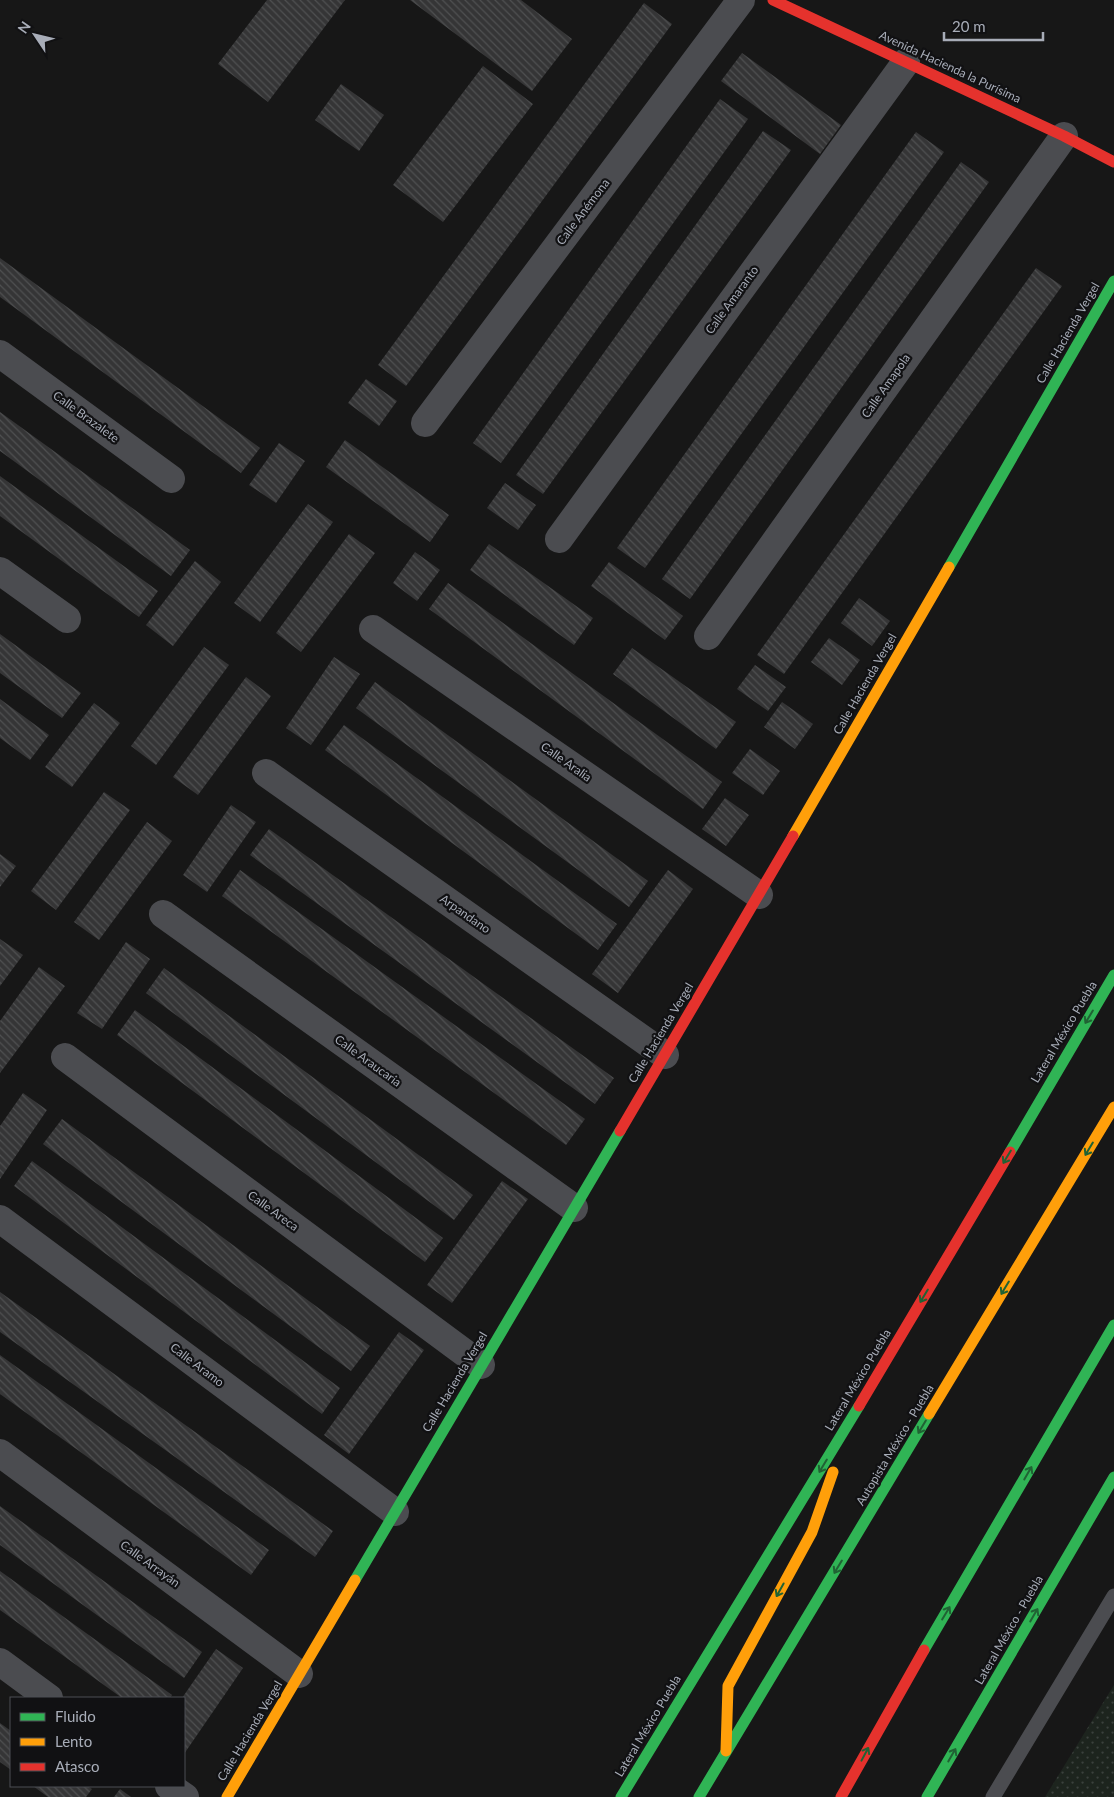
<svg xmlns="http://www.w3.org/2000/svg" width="1114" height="1797" font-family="Lato,sans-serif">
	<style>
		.green { fill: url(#green-dots) }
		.building { fill: url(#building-back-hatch) }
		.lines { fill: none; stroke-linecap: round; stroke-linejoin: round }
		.lane { stroke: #4b4c50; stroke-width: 15 }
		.street { stroke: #4b4c50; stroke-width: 28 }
		.fast { stroke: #30b455; stroke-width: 11 }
		.slow { stroke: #ff9f0a; stroke-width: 11 }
		.jam { stroke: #e5322d; stroke-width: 11 }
		.oneway { stroke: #206234 }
		.labels { text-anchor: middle; stroke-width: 4.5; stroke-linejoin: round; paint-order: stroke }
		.street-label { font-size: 12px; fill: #a8adb8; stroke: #111113 }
	</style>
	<defs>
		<pattern id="green-dots" width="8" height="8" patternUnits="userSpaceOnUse" patternTransform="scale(1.25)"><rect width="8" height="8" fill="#1d241e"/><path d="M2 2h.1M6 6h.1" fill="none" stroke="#3b413d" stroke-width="1.8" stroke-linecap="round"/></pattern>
		<pattern id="building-back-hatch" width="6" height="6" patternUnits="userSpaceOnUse" patternTransform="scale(1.25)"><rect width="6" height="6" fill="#353536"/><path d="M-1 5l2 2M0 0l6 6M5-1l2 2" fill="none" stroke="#4f5051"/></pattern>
	</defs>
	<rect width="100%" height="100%" fill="#171717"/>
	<path class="green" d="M1114,1685V1797H1045Z"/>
	<path class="building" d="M267,0H345L268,102L218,64Z
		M410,0H521L572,39L532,91Z
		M644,3L672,24L406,386L378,365Z
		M742,53L841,125L820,154L721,81Z
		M483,66L533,104L443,222L393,185Z
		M341,84L384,115L359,151L315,120Z
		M720,99L748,119L501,463L473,443Z
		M763,131L791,150L543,494L516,475Z
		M916,132L944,152L645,568L617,548Z
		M961,162L989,182L690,599L662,579Z
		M0,258L260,448L241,473L0,297Z
		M1036,268L1062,286L784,674L757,655Z
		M366,379L397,401L379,426L348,403Z
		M0,412L190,550L171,576L0,451Z
		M345,440L449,515L430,542L326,467Z
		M279,443L305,461L276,503L249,485Z
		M0,476L158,591L139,617L0,516Z
		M505,483L536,505L518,530L487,508Z
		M308,504L333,522L260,622L234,603Z
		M349,534L375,553L301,652L276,633Z
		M489,544L593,618L574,645L470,570Z
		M415,552L440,570L417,601L393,583Z
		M195,561L221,582L173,646L146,625Z
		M609,562L683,616L665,640L591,586Z
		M448,583L722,782L703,809L429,609Z
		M859,598L890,621L872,646L841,623Z
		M0,634L81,693L62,718L0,673Z
		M829,638L860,660L842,685L811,662Z
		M204,647L229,665L156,765L131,746Z
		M632,648L736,722L716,749L613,674Z
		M334,657L360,674L311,745L286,728Z
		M755,665L786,687L768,711L737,689Z
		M246,677L271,696L198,795L173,777Z
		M375,682L648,881L629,907L356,708Z
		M0,699L49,735L30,760L0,738Z
		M782,702L813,724L795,749L764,727Z
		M94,703L120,723L72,787L45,767Z
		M344,725L617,924L598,950L325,750Z
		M750,749L780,771L763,795L732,773Z
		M104,792L130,810L56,910L31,891Z
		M725,798L749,815L726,846L702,829Z
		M231,805L256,822L207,892L183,875Z
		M147,822L172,841L99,940L74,922Z
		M269,829L614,1078L595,1104L250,855Z
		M0,854L16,866L0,887Z
		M240,870L585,1119L566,1145L222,896Z
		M668,870L693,889L618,993L592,974Z
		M0,939L23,955L0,986Z
		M126,942L150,959L102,1029L77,1013Z
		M39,967L65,986L0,1073V1021Z
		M164,968L473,1195L454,1220L146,993Z
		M135,1010L443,1238L425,1262L117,1035Z
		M23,1093L47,1110L0,1179V1126Z
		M62,1119L370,1346L351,1371L43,1144Z
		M32,1161L340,1388L322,1414L14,1186Z
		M502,1181L528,1199L452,1303L427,1285Z
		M0,1292L333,1531L315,1557L0,1332Z
		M399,1332L424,1350L349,1454L324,1435Z
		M0,1355L269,1550L251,1575L0,1394Z
		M0,1506L202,1652L184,1678L0,1545Z
		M0,1571L172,1695L170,1698H122L0,1610Z
		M216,1649L243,1668L184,1754V1698H182Z
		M0,1723L11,1731V1770L0,1762Z
		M33,1786H87L92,1789L86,1797H48Z
		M120,1789L131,1797H114Z"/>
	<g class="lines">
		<path class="lane" d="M993,1797L1114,1596"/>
		<path class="street" d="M0,354L171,479
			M425,423L741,0
			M559,539L906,62
			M0,571L67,619
			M373,629L759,895
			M708,636L1064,136
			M266,773L665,1055
			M163,914L574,1208
			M65,1057L481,1365
			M0,1219L395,1512
			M0,1453L299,1674
			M0,1662L49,1698
			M169,1786L185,1797"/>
		<path class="fast" d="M949,567L1114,281
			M1010,1152L1114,975
			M355,1580L620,1131
			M924,1650L1114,1325
			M621,1797L859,1406
			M699,1797L929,1414
			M927,1797L1114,1477"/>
		<path class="slow" d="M793,836L949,567
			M929,1414L1114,1107
			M726,1751L728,1686L812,1532L833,1472
			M227,1797L355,1580"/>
		<path class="jam" d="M773,0L1064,136L1114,162
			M620,1131L793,836
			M859,1406L1010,1152
			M841,1797L924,1650"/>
	</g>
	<defs><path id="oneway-shaft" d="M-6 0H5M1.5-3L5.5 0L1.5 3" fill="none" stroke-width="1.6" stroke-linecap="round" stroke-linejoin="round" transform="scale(1.25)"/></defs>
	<g class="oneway">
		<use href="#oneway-shaft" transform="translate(1089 1017) rotate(121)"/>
		<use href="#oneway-shaft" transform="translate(1089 1149) rotate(121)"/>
		<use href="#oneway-shaft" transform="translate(1007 1157) rotate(121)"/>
		<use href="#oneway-shaft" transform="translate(1005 1288) rotate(121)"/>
		<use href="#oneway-shaft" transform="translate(924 1296) rotate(121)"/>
		<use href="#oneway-shaft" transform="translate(922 1427) rotate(121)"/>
		<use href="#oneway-shaft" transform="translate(823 1466) rotate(121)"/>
		<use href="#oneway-shaft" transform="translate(1028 1473) rotate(-60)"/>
		<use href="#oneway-shaft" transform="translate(838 1567) rotate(121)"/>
		<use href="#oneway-shaft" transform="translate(780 1590) rotate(119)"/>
		<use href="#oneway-shaft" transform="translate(946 1613) rotate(-59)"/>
		<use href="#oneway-shaft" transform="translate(1034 1615) rotate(-60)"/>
		<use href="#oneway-shaft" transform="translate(865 1754) rotate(-62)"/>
		<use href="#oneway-shaft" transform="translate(952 1755) rotate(-60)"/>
	</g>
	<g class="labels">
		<g class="street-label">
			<text transform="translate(950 67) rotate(25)" y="4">Avenida Hacienda la Purísima</text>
			<text transform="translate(583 212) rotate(-53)" y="4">Calle Anémona</text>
			<text transform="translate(732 300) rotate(-54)" y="4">Calle Amaranto</text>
			<text transform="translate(1068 333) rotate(-60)" y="4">Calle Hacienda Vergel</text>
			<text transform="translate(886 386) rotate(-55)" y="4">Calle Amapola</text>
			<text transform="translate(86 417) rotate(36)" y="4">Calle Brazalete</text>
			<text transform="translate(865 684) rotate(-60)" y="4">Calle Hacienda Vergel</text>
			<text transform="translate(566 762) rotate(35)" y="4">Calle Aralia</text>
			<text transform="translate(465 914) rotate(35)" y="4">Arpandano</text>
			<text transform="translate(1064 1032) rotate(-59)" y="4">Lateral México Puebla</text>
			<text transform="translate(661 1033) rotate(-59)" y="4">Calle Hacienda Vergel</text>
			<text transform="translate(368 1061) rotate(36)" y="4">Calle Araucaria</text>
			<text transform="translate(273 1211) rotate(36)" y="4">Calle Areca</text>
			<text transform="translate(197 1365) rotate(37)" y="4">Calle Aramo</text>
			<text transform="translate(858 1380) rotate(-59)" y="4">Lateral México Puebla</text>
			<text transform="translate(455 1382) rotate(-59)" y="4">Calle Hacienda Vergel</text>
			<text transform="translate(895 1445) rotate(-59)" y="4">Autopista México - Puebla</text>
			<text transform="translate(150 1564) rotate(36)" y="4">Calle Arrayán</text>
			<text transform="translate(1009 1630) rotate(-60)" y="4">Lateral México - Puebla</text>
			<text transform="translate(648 1726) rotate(-59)" y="4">Lateral México Puebla</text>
			<text transform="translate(250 1731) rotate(-59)" y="4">Calle Hacienda Vergel</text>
		</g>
	</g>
	<rect x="10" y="1697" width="175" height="90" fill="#111113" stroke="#4d4f55"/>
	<rect x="20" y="1713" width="25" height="8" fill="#30b455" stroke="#4d4f55"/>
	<text x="55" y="1722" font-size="15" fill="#a8adb8">Fluido</text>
	<rect x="20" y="1738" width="25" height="8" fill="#ff9f0a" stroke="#4d4f55"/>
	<text x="55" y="1747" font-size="15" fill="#a8adb8">Lento</text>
	<rect x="20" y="1763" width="25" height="8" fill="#e5322d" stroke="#4d4f55"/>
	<text x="55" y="1772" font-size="15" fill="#a8adb8">Atasco</text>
	<g transform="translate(35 35) rotate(305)" stroke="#111113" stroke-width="4" paint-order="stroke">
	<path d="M0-4L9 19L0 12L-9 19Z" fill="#a8adb8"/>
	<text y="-8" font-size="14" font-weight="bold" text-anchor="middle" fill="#a8adb8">N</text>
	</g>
	<path d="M944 32v8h99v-8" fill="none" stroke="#a8adb8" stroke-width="2.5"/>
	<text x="952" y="32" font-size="15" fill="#a8adb8" stroke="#111113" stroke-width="4" paint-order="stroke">20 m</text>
</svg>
